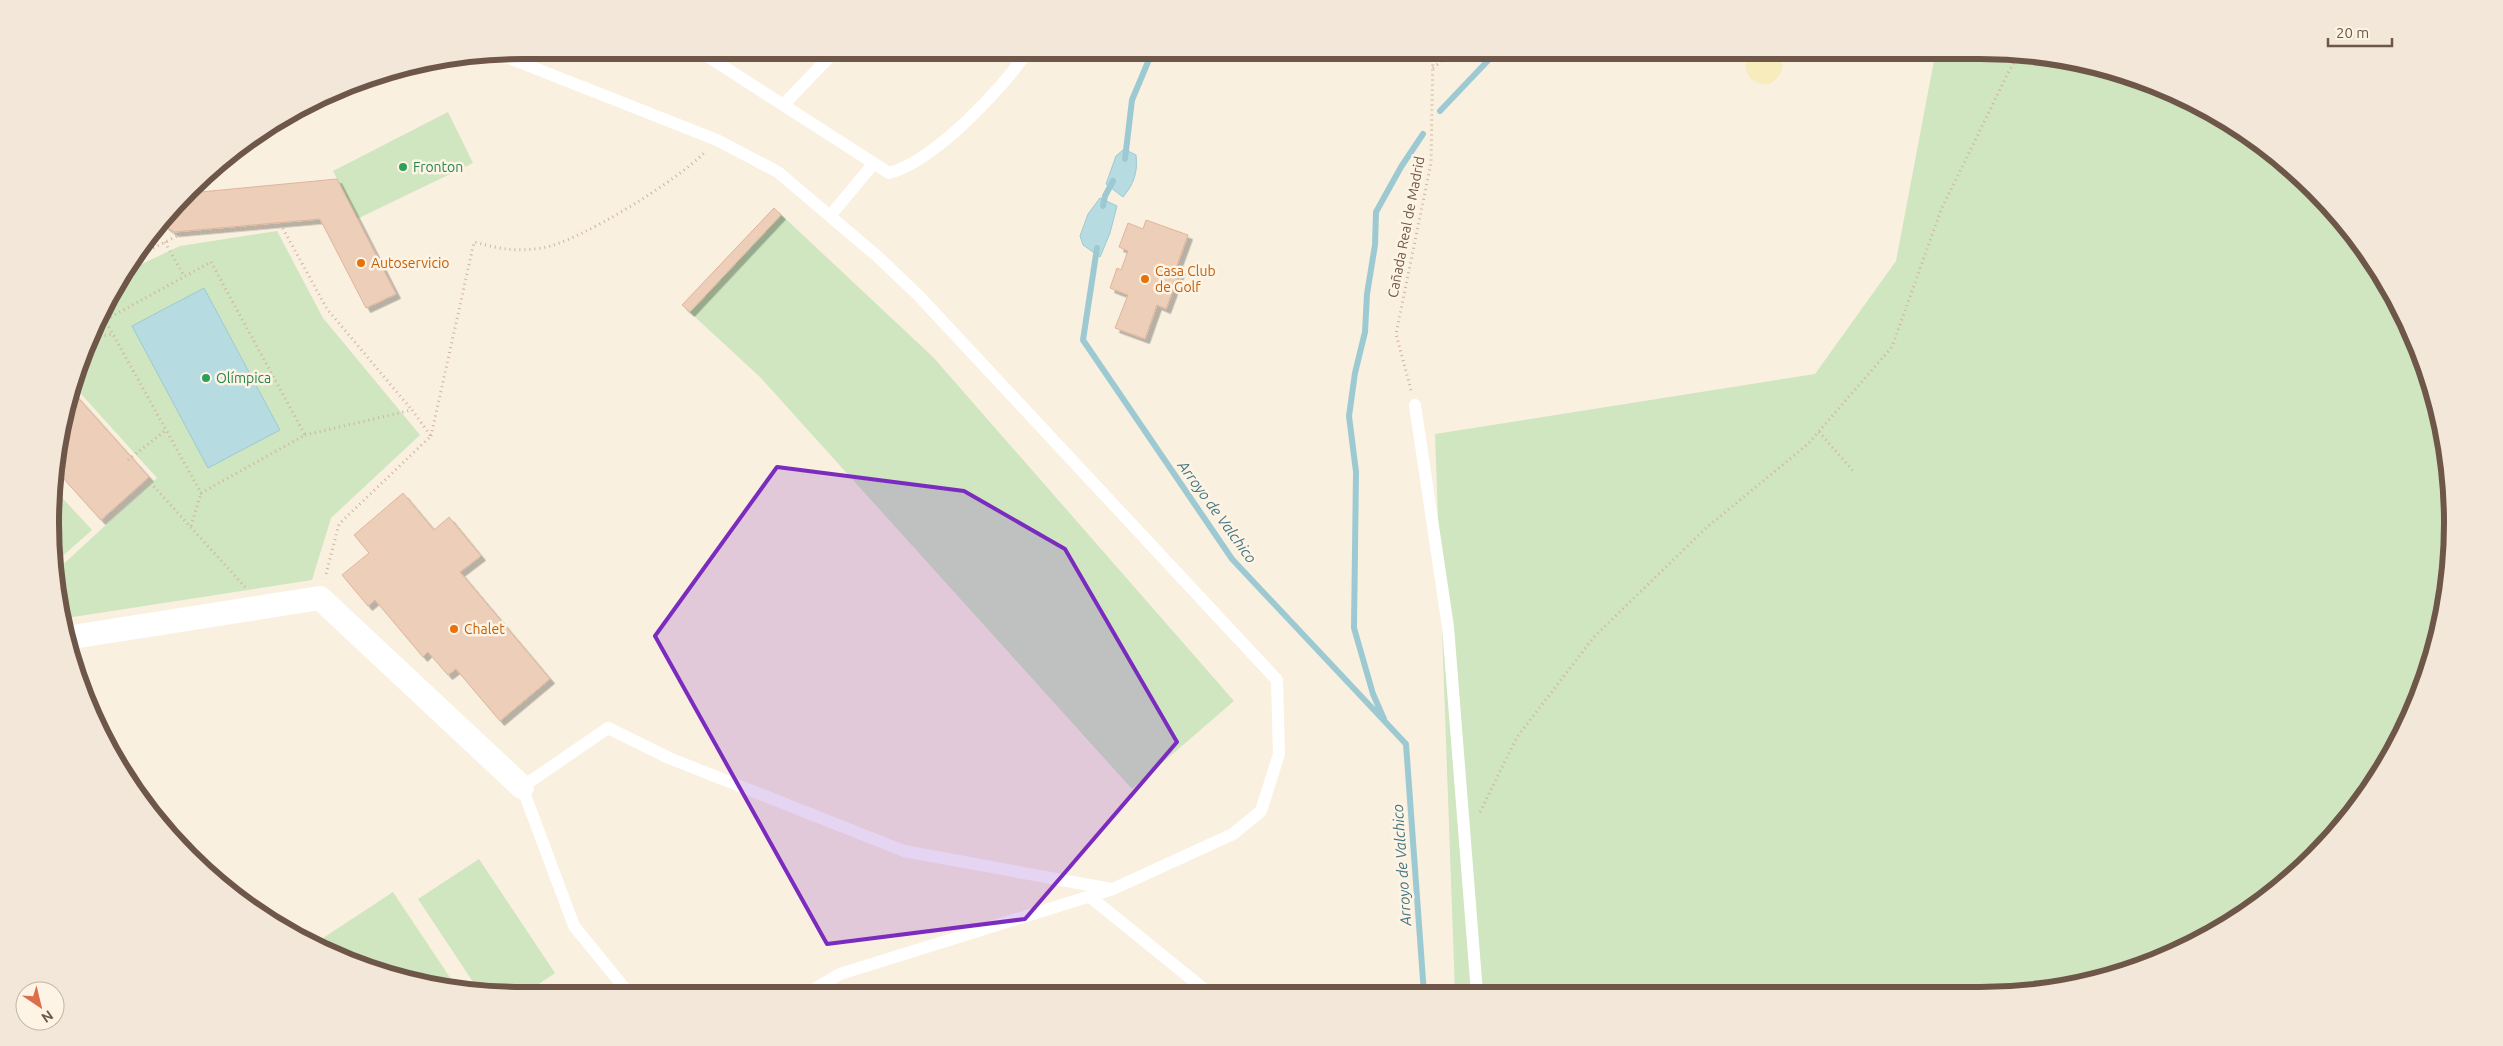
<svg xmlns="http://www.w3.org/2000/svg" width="2503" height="1046" font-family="Ubuntu,sans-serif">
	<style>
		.green { fill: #cfe6c0 }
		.sand { fill: #f8ebbc }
		.water { fill: #b6dbe1; stroke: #9dcad2 }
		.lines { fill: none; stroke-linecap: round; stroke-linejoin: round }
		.stream { stroke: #9dcad2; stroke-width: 6 }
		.building { fill: #edceb9; stroke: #dfb59b; filter: url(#shadow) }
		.path { stroke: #d1b29d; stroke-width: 3; stroke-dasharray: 1 4; stroke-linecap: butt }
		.service { stroke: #fff; stroke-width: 12 }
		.minor { stroke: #fff; stroke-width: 24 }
		.marked { fill: #7b2cbf; fill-opacity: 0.2; stroke: #7b2cbf; stroke-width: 4; stroke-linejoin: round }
		.leisure-dot { fill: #2e9e5b; stroke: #fef4e5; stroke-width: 2 }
		.food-dot { fill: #e8710a; stroke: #fef4e5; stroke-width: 2 }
		.labels { text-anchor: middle; stroke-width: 5; stroke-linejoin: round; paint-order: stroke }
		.leisure-label { font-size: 14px; fill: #27864d; stroke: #fef4e5; text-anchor: start }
		.street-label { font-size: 14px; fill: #6e5749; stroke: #fef4e5 }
		.food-label { font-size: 14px; fill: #c56008; stroke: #fef4e5; text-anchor: start }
		.water-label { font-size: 15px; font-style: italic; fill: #457680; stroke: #fef4e5 }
		.rim { fill: none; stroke: #6e5749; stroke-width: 6 }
	</style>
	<defs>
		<filter id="shadow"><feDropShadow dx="4.5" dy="4.5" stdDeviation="0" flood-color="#0004"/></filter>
	</defs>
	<rect width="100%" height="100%" fill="#faf0e0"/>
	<path class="green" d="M1936,50H1980L2132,75L2216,113L2292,167L2355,235L2404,314L2437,400L2452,492L2449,584L2428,675L2373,786L2292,879L2161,960L2042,992L1455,993L1435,434L1815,374L1896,261Z
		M448,112L473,163L357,219L333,171Z
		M774,208L933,357L1234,701L1132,789L760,377L682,305Z
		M277,231L323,318L420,435L331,518L312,580L60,619L58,569L157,478L72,384L75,371L113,287L125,272L180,246Z
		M55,490L92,530L57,561Z
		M479,859L555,973L521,996L477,988L418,899Z
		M393,892L455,985C413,978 349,976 323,938Z"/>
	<path class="sand" d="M1773,50C1788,60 1784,75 1770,84C1755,86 1743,76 1746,60L1758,51Z"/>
	<path class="water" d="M1124,149L1136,155C1138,172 1134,184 1123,197L1106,184L1116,156Z
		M1100,198L1117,206L1110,233L1100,257L1083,245L1080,236L1088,214Z
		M204,288L280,430L208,468L132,326Z"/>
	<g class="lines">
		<path class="stream" d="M1440,111L1498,50
			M1125,159L1132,100L1153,50
			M1103,206L1105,196L1113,181
			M1097,248L1083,340L1232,559L1406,744L1424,994
			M1384,719L1373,694L1354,628L1356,472L1349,416L1355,373L1365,332L1367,294L1375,245L1376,212L1401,167L1423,134"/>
	</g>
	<path class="building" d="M337,179L396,294L366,308L320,219L174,232L164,225L190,193Z
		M774,208L781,215L690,312L682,305Z
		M1146,220L1188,235L1176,268L1181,269L1166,309L1157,305L1145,339L1115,328L1128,295L1110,288L1117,268L1121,270L1128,251L1119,247L1128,223L1143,229Z
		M71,390L149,477L101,520L54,468Z
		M403,493L434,530L449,517L481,556L460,572L550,679L500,721L456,669L448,675L428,652L423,657L375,600L368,606L342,575L369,553L354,535Z"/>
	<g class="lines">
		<path class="path" d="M1433,68L1455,50
			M165,242L184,276
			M140,255L179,235L281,225L327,309L412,410
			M211,262L305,435L201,493L105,320Z
			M90,339L113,334
			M1411,390L1396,334L1431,163L1433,50
			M1819,432L1854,472
			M305,435L412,410L431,436L339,524L325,578
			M431,436L474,242C501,249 514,252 542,248C579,242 678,180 704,153
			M128,460L166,430
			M147,479L245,587
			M191,526L201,493
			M1480,812L1517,737L1594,637L1706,528L1808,444L1892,347L1941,210L2008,73L2018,56"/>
		<path class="service" d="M704,54L889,173C933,162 1004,88 1028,50
			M492,55L509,58L717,140L778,172L877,256L919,296L1277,680L1279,754L1261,811L1233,834L1113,889L840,974L804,995
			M784,104L836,50
			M830,216L874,163
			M1415,405L1448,627L1477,993
			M1089,896L1210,994
			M631,996L574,926L522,787L608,728L669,758L904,851L1111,889"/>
		<path class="minor" d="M66,638L320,598L522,787"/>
	</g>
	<path class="marked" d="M777,467L964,491L1065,549L1177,742L1025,919L827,944L655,636Z"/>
	<g class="leisure-dot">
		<circle cx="403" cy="167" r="5"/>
		<circle cx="206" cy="378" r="5"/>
	</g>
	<g class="food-dot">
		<circle cx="361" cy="263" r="5"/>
		<circle cx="1145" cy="279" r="5"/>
		<circle cx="454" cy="629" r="5"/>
	</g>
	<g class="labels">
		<g class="leisure-label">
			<text x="413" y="172">Fronton</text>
			<text x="216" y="383">Olímpica</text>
		</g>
		<g class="street-label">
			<text transform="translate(1406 227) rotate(-79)" y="5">Cañada Real de Madrid</text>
		</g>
		<g class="food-label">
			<text x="371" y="268">Autoservicio</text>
			<text x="1155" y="276">Casa Club<tspan x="1155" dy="16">de Golf</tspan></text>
			<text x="464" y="634">Chalet</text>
		</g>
		<g class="water-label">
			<text transform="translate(1217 512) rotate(54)" y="5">Arroyo de Valchico</text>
			<text transform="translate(1402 865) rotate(-94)" y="5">Arroyo de Valchico</text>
		</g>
	</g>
	<path d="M0 0H2503V1046H0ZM523 59H1980A464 464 0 0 1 2444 523V523A464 464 0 0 1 1980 987H523A464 464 0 0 1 59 523V523A464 464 0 0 1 523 59Z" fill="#f2e7d9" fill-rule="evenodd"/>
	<path class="rim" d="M523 59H1980A464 464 0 0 1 2444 523V523A464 464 0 0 1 1980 987H523A464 464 0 0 1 59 523V523A464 464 0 0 1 523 59Z"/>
	<g transform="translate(40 1006) rotate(145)"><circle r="24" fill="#fef4e5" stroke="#c4b5a7"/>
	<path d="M0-4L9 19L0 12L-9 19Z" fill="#dc6e4c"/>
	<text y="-8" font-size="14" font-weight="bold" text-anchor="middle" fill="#6e5749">N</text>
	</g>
	<path d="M2328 38v8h64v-8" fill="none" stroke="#6e5749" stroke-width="2.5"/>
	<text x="2336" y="38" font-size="15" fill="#6e5749" stroke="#fef4e5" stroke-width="4" paint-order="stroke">20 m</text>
</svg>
